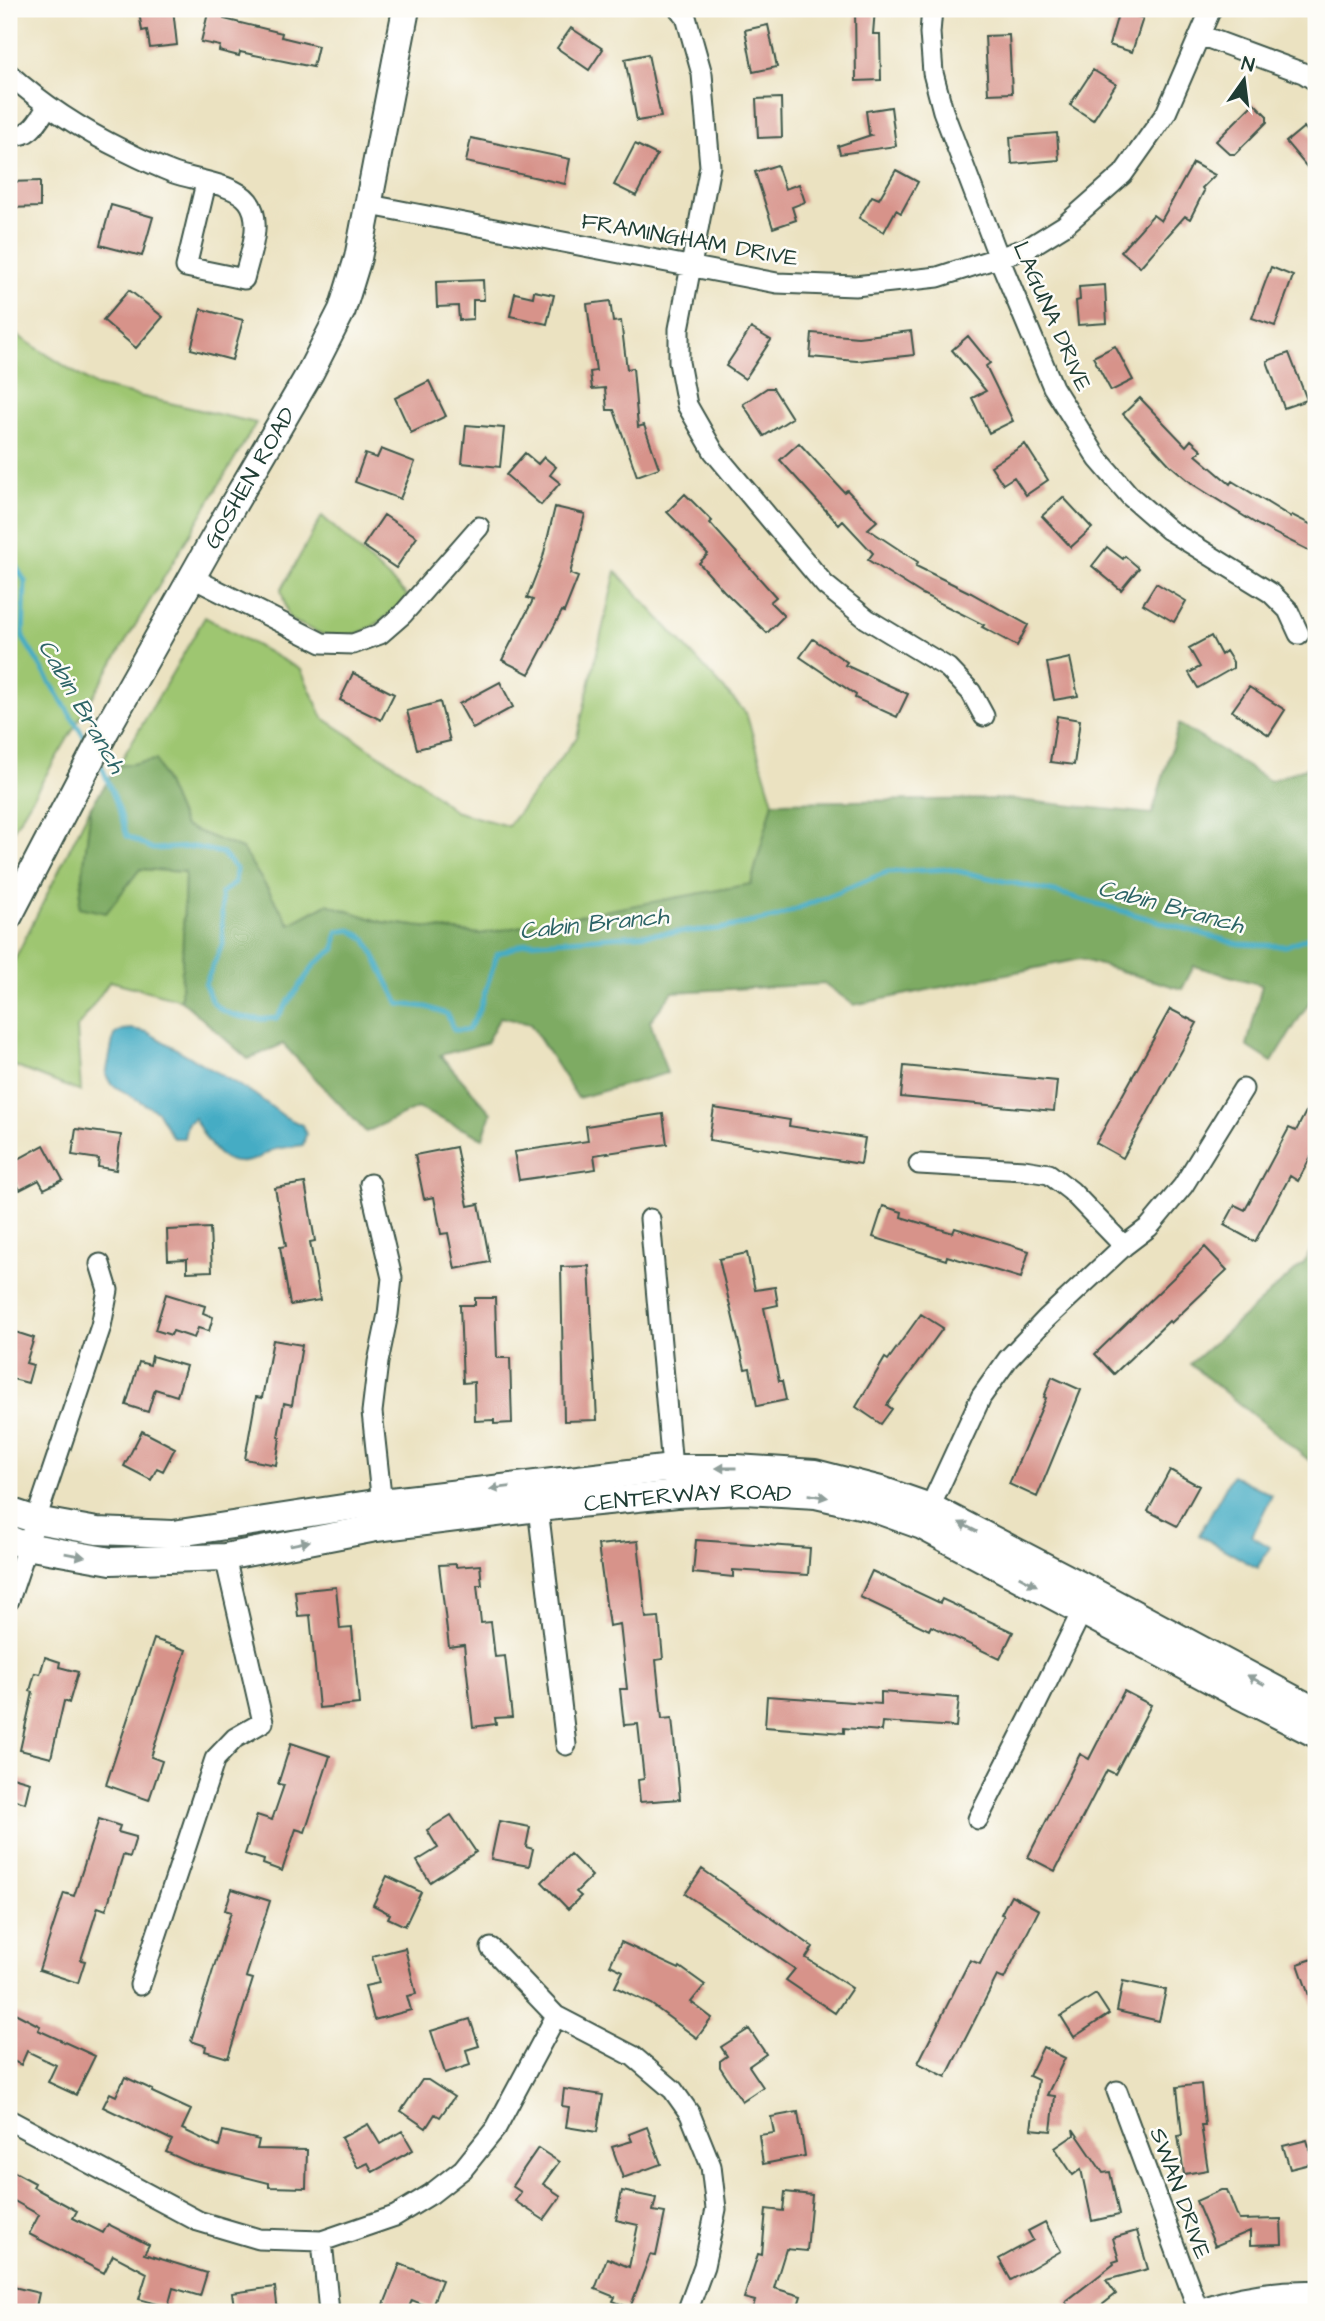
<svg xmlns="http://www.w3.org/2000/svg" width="1325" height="2321" font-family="'Architects Daughter',sans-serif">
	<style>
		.green { fill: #9ec671; stroke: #5e8252; stroke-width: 2 }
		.forest { fill: #7eab63; stroke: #4e744c; stroke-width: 2 }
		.water { fill: #45acc4; stroke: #32747c; stroke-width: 2 }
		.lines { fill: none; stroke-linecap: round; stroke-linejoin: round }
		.stream { stroke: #45acc4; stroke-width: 5 }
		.building { fill: #d7938a }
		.street-casing { stroke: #3e5649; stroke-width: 23 }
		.secondary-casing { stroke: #3e5649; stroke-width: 30 }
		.street { stroke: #fff; stroke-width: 19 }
		.secondary { stroke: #fff; stroke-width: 26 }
		.oneway { fill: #8f9e9a }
		.labels { text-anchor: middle; stroke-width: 5; stroke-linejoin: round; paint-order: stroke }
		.street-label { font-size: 23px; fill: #1f3d34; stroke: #fdfcf7 }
		.water-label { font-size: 24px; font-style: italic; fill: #2c6466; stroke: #fdfcf7 }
	</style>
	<rect width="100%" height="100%" fill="#fdfcf7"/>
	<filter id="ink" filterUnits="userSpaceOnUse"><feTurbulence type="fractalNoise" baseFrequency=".0143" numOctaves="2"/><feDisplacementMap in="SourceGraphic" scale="14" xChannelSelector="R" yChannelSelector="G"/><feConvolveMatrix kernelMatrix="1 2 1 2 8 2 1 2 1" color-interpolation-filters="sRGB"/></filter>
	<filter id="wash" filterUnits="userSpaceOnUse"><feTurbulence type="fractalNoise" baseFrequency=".00686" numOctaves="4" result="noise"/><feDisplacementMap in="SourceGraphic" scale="28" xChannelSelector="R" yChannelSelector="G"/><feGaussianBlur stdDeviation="1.57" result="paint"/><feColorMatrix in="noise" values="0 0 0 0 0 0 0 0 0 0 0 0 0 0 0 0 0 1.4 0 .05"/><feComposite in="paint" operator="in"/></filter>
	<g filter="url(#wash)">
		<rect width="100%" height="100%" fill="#ebe2c1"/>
		<path class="green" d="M9,330L96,386L256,423L9,837Z
			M322,516L408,596C387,619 359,643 325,635C313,631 300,624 289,619L281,590Z
			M616,571L746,713L773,802L751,884L480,934L382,922L327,904L290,924L242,849L184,827L156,760L118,766L205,617L301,670L323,718L418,780L454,811L508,826L577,737Z
			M91,806L79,907L106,913L140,869L185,872L181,1000L110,981L77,1028L81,1092L9,1064V971Z"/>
		<path class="forest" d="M1179,724L1270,781L1316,764V1002L1310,1001L1272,1062L1247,1046L1262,985L1194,966L1182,989L1080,959L854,1005L825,984L673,992L650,1021L667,1073L578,1098L530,1024L500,1017L486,1043L440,1055L491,1113L483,1138L417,1108L366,1132L283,1044L248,1059L181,1000L185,872L140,869L106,913L79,907L91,806L118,766L156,760L184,826L242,849L290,924L327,904L382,922L480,934L751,884L773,802L1007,799L1152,814Z
			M1316,1241V1466L1190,1364L1304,1263Z"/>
		<path class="water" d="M132,1029L147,1032L254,1094L285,1117L302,1125L306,1134L303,1145C293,1147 280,1147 270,1151C265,1153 261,1157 256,1159C220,1173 208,1141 194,1118L187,1124L184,1138H173L158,1112L111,1084L106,1075L114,1035L122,1030Z
			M1232,1475L1272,1495L1252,1536L1270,1547L1257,1568L1199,1535Z"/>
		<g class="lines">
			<path class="stream" d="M9,555L25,581L23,638L89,745
				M100,762L119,809L127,836L153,849L194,847L222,853L236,869L235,883L221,893L223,943L205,984C207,989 209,996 212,1001C224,1018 258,1021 277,1018L315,964L335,949L337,932L351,930L366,939L399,1004L427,1007L447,1014L454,1030H468L479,1011L497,954L526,943L720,929L777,917L887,872L948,869L1059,893L1238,944L1286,946L1316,934"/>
		</g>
		<g id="blocks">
			<path class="building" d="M142,9H173L177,45L150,48L147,30L142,31L139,12L143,11Z
				M209,9H223L224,19L282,33L281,37L318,46L313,67L240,52L239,56L219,51L220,46L201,42Z
				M855,9H875L873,34H880L881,80L856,81Z
				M1119,11L1143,18L1132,52L1109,45Z
				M768,25L777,67L753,72L745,30Z
				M571,28L603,49L589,70L557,48Z
				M1009,35L1012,93L988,94L985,36Z
				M648,54L661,117L637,121L625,59Z
				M1093,70L1116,84L1093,120L1070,105Z
				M781,98L782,137L758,138L756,99Z
				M1254,103L1267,116V122L1235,154H1230L1216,141Z
				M891,107L896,146L840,154L838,146L871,135L869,134L866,111Z
				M1304,127L1316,141V178L1286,142Z
				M1057,133L1059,160L1012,164L1010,137Z
				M471,138L570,159L565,184L466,162Z
				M635,144L657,155L636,196L614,185Z
				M1193,163L1215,175L1202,188L1204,191L1190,219L1185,216L1140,267L1121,251L1153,215L1161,221Z
				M777,165L785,189L799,184L805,202L792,207L796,220L773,228L755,172Z
				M896,170L918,182L901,213L896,210L884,232L859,218L872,196L879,199Z
				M40,181V207L9,208V182Z
				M111,205L153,217L142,256L100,245Z
				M1271,267L1293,276L1275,326L1252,318Z
				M483,280L484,300H473V319L459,320L458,306L437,307L436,282Z
				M1105,285L1107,323L1078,325L1076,301L1080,300L1079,287Z
				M129,290L163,317L136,348L103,320Z
				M534,291L554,295L547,324L510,316L515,293L533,297Z
				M610,301L613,322L621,321L627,369L633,368L638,427L644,425L659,468L637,476L614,410H607L605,388L592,389L590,372L596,371L587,304Z
				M201,309L243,320L232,360L191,349Z
				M751,328L771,340L745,379L726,366Z
				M911,331L914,355L857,361L810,357L812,333L858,337Z
				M968,336L990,363L986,366L1013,421L989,433L972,398L986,391L952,350Z
				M1115,346L1133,380L1111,391L1093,357Z
				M1289,353L1307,400L1284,408L1267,361Z
				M429,381L446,416L411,433L395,398Z
				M767,388H773L792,418L764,436L743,404Z
				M1140,398L1186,446L1191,440L1202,450L1196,455L1230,484L1232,481L1291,517L1292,515L1316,527V554L1258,525L1194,485L1170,465L1123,414Z
				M466,425L504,428L500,467L462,463Z
				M799,443L844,492L847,490L877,521L868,529L918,562L916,566L971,593L1028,625L1017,646L982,627L984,625L922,594L868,560L873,553L843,521L839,525L780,460Z
				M1025,444L1048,480L1026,495L1014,477L1003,484L991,466Z
				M381,449L415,462L400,499L355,482L365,454L377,458Z
				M525,453L538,464L544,457L556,467L550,475L560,483L541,505L506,475Z
				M685,494L712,521L710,523L776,597L770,602L784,616L767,633L724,591L699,563L708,554L667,512Z
				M1063,497L1092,528L1071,547L1042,516Z
				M555,507L585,514L570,574L578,577L564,612L562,611L529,674L502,660L533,600L527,598L543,557Z
				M384,515L417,537L396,568L363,546Z
				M1107,547L1123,559L1125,556L1139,568L1121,590L1092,566Z
				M1156,583L1186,601L1174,622L1143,604Z
				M1211,636L1221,655L1226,651L1233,662V668L1198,688L1189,673L1200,667L1189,648Z
				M813,639L847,662L845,665L908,694L897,717L855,698L856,695L800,657Z
				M1070,658L1078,696L1054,700L1047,663Z
				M353,673L394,694L381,720L340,700Z
				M500,682L513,707L473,729L459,704Z
				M1249,687L1285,710L1269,735L1232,711Z
				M440,702L450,741L417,749L407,711Z
				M1057,716L1080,720L1074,765L1050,762Z
				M1170,1009L1197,1023L1123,1158L1096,1143Z
				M904,1066L1057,1081L1054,1111L901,1097Z
				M1316,1092V1147L1298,1181L1290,1176L1255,1242L1224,1225L1235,1205L1245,1210L1289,1128L1296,1131Z
				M714,1108L790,1120L789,1126L865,1138L861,1164L709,1140Z
				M663,1114L667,1144L594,1155L596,1169L519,1180L514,1152L588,1141L586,1126Z
				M76,1129L121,1135L116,1170L98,1167L99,1159L72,1155Z
				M44,1145L63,1180L44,1189L39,1180L20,1190L9,1169V1164Z
				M456,1147L468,1206L479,1204L490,1262L455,1269L448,1233L441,1234L434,1197L424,1199L415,1155Z
				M305,1183L315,1241L310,1242L320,1300L290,1305L280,1247L286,1246L275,1188Z
				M883,1206L902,1212L901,1217L953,1233L955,1228L1029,1251L1021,1278L947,1256L946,1260L873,1237Z
				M210,1228L212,1271L187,1272V1259L168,1260L167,1230Z
				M1205,1247L1227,1270L1171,1323L1169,1321L1114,1374L1095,1354Z
				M747,1253L755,1290L775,1287L778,1305L764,1308L779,1381H782L786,1400L757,1406L750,1368L745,1369L719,1259Z
				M589,1266L597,1420L564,1421L561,1267Z
				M166,1294L205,1306L203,1313L213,1317L209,1331L198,1328L194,1338L173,1331L171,1335L155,1330Z
				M475,1298H495L497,1358H510L512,1423L494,1424V1420L475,1421L474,1382L463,1383L460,1305H475Z
				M921,1314L943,1328L887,1405L892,1409L881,1424L856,1407L885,1358L888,1360Z
				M9,1330L34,1338L26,1363L33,1365L28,1383L9,1378Z
				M273,1340L302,1345L292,1405L284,1403L278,1437L280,1438L276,1465L245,1459L256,1397L262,1398Z
				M152,1356L186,1366L177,1396L155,1389L148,1412L126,1405L139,1362L150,1365Z
				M1052,1377L1081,1390L1037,1497L1009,1484L1046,1398L1044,1397Z
				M142,1431L175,1448L163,1471L157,1468L151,1480L124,1466Z
				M1170,1470L1199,1486L1177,1526L1148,1511Z
				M696,1540L810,1548L808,1575L733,1570V1577L693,1573Z
				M638,1541L646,1618L659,1617L663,1659L656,1660L662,1719L672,1718L680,1799L640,1802L638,1780L644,1779L638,1724L624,1725L620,1689H627L620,1624L609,1626L598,1545Z
				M456,1564V1567L480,1565L482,1585H477L481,1623L491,1622L495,1657L505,1656L512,1717L495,1718L496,1724L473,1727L464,1645L449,1647L439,1565Z
				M872,1571L940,1603L942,1599L1013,1632L1000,1659L931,1626L929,1630L860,1597Z
				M336,1587L340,1629L352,1628L359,1704L319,1708L310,1615L298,1616L295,1591Z
				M154,1639L186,1650L151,1757L162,1761L149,1800L106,1785Z
				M45,1657L60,1662L59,1667L78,1672L69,1703L64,1701L51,1758L20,1750L33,1692L30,1691L35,1673L40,1674Z
				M1124,1691L1151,1705L1115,1774L1107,1770L1055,1871L1028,1857L1080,1754L1089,1759Z
				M881,1692L959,1698L956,1727L882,1722L881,1731L844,1728V1733L765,1727L767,1696L881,1704Z
				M291,1743L330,1756L305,1832L296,1829L282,1871L263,1864L264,1860L245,1854L257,1815L272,1820L284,1785L278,1784Z
				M9,1776L30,1782L25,1803L9,1798Z
				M451,1815L476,1852L430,1882L417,1861L438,1848L427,1830Z
				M99,1819L120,1826L118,1832L136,1837L130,1857L123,1855L106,1910L98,1907L81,1960L85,1961L78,1983L39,1970L64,1893L74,1896Z
				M499,1821L530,1827L526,1847L533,1849L529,1866L491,1859Z
				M570,1854L592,1876L576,1892L581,1896L568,1909L542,1882Z
				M702,1869L813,1947L806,1958L852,1988L835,2013L786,1980L795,1969L685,1894Z
				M387,1876L421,1892L405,1926L388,1918L390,1914L373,1905Z
				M232,1889L270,1901L246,1977L253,1979L228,2058L205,2051L206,2046L191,2041L231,1912L225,1910Z
				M1011,1895L1039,1910L1004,1979L997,1976L946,2077L918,2063L970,1960L980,1964L1004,1915L1001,1914Z
				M621,1942L679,1969L680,1967L705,1985L691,2002L712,2018L697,2038L651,2004L615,1987L623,1971L610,1965Z
				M405,1948L416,1994L407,1996L411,2010L374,2020L365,1986L379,1983L372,1956Z
				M1316,1958V2010H1314L1298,1964Z
				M1123,1981L1166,1990L1159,2021L1117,2011Z
				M1096,1994L1109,2014L1074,2037L1061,2016Z
				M9,2010L40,2026L38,2030L95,2056L76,2095L48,2082L56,2065L27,2051L21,2065L9,2059Z
				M470,2019L479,2046L466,2050L470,2065L445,2073L431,2031Z
				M749,2029L766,2054L749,2066L763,2087L742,2101L720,2067V2061L727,2056L721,2047Z
				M1043,2047L1065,2058L1047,2095L1055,2096L1051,2131L1031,2129L1038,2080L1029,2076Z
				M125,2077L153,2090L152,2092L191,2110L182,2129L219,2147L223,2131L259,2140L257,2149L307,2150L306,2188L269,2187V2183L193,2164L166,2152L172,2140L103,2107L110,2093L116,2096Z
				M422,2080H428L454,2097L440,2117L435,2114L426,2128L401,2111Z
				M1201,2084L1205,2125H1201L1208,2170L1184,2174L1178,2136L1182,2135L1177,2087Z
				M564,2089L603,2095L597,2132L566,2127L569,2107L562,2106Z
				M798,2112L805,2156L763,2164L759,2135L774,2133L771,2117Z
				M368,2124L380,2144L402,2131L413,2150L373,2172L368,2163L358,2168L341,2138Z
				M647,2127L661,2164L623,2178L612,2147L632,2141L629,2134Z
				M1073,2129L1103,2173L1110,2172L1119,2215L1092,2221L1081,2169L1073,2175L1055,2148L1074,2135Z
				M1307,2140L1314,2163L1290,2169L1283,2146Z
				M538,2148L559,2162L543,2184L561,2196L544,2220L515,2201L521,2192L512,2186Z
				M9,2169L35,2183L33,2187L77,2211L73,2218L103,2233L108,2224L149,2245L144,2254L207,2273L200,2296L173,2288L168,2307L139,2299L147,2273L113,2255L104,2273L29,2234L39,2215L9,2198Z
				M1221,2190H1227L1239,2220L1281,2219L1282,2244L1250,2245V2231L1215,2246L1196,2201Z
				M622,2191L656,2198L653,2211L665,2213L656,2256L650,2255L630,2308L613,2301L615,2297L595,2289L607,2258L629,2267L638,2225L616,2220Z
				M785,2192L812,2195L807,2251L786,2249L774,2288L801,2296L796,2312H751L755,2301L744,2298L758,2254L762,2255L766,2209L783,2211Z
				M1045,2222L1061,2251L1011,2280L999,2259L1033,2240L1028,2231Z
				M1137,2231L1148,2269L1106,2280L1116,2294L1093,2312H1074L1065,2302L1114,2264L1113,2262L1119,2260L1113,2238Z
				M400,2264L442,2280L431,2308L412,2300L407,2312H381Z
				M9,2286L39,2293L35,2312H9Z
				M275,2287L278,2312H235L232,2293Z"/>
		</g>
	</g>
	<g filter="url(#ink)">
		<use href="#blocks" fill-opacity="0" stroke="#3e5649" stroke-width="2"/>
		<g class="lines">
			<g class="street-casing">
				<path id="street" d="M679,9L686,17L702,74L710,166L679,329V362L687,405L714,452L825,585L867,619L948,668L971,692L984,716
					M932,9L930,33L933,73L943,111L999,258L1053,387L1098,459L1130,496L1169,530L1271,593L1288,610L1299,634
					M1200,35L1303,73L1316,81
					M9,74C43,105 84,131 125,151C141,159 158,167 174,173C194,180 235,184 248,201C264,221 249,257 244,279L186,267L206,183
					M9,135C30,139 38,121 48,106
					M370,205L777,283L855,286L938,277L1028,248L1065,225L1123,174L1166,113L1211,9
					M193,578L322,643L353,644L380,634L403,614L479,527
					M919,1164L1024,1170L1049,1174L1071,1191L1124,1246
					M370,1184L392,1278L388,1314L378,1362L372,1412L383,1514
					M650,1219L673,1479
					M538,1508L566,1745
					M925,1518L981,1397L1008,1359L1046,1319L1124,1246L1149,1227L1183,1186L1243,1089
					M9,1600L101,1326L108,1290L100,1264
					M978,1819L1031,1715L1087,1601
					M491,1948L556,2016L633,2056L673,2090L690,2114L711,2166L716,2209L704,2266L687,2312
					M140,1985L215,1759L235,1738L263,1722L225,1557
					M1117,2091L1199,2312
					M9,2120L198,2221L259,2239L322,2241L395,2216L431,2194L463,2169L496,2128L556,2016
					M322,2241L329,2312"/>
			</g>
			<g class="secondary-casing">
				<g id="secondary">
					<path id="s1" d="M9,916L106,730L226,517L310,373L342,310L358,258L406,9"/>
					<path d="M9,1511L36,1520L97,1531L173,1534L382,1502L672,1468H736L815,1473L881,1490L930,1507L1092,1591L1316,1711"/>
					<path id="s2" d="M9,1539L26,1546L111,1561L225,1557L376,1528L538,1508L677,1494L744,1491L816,1495L869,1507L922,1526L1241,1696L1316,1734"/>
					<path d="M1201,2312C1238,2299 1277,2293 1316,2294"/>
				</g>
			</g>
			<use href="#street" class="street"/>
			<use href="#secondary" class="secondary"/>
		</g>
		<defs><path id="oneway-solid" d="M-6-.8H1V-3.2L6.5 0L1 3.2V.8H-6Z" transform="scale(1.75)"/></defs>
		<g class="oneway">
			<use href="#oneway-solid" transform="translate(726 1468) rotate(-180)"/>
			<use href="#oneway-solid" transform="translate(500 1488) rotate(173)"/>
			<use href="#oneway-solid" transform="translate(818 1496) rotate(9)"/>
			<use href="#oneway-solid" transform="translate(968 1527) rotate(-153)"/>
			<use href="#oneway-solid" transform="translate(300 1543) rotate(-11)"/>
			<use href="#oneway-solid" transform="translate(75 1555) rotate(10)"/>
			<use href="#oneway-solid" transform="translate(1028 1581) rotate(28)"/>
			<use href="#oneway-solid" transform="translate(1256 1680) rotate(-151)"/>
		</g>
	</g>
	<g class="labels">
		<g class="street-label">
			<text transform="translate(690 239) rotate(10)" y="8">FRAMINGHAM DRIVE</text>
			<text transform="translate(1053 316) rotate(66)" y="8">LAGUNA DRIVE</text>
			<text dy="8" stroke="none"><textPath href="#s1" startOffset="500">GOSHEN ROAD</textPath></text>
			<text dy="8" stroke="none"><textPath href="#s2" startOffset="686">CENTERWAY ROAD</textPath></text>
			<text transform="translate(1181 2193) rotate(70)" y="8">SWAN DRIVE</text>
		</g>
		<g class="water-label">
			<text transform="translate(82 706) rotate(60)" y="8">Cabin Branch</text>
			<text transform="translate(1171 906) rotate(15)" y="8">Cabin Branch</text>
			<text transform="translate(594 923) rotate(-6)" y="8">Cabin Branch</text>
		</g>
	</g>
	<rect width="1325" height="2321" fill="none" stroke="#fdfcf7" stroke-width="35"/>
	<g transform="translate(1244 80) rotate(14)" stroke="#fdfcf7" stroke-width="5" paint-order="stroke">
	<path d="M0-5L12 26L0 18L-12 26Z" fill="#1f3d34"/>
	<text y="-10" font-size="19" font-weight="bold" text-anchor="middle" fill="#1f3d34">N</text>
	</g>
</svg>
